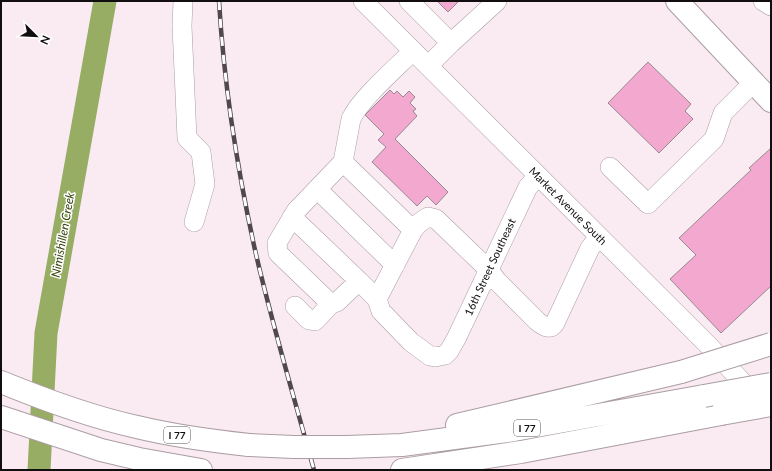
<svg xmlns="http://www.w3.org/2000/svg" width="772" height="471" font-family="Lato,sans-serif">
	<style>
		.lines { fill: none; stroke-linecap: round; stroke-linejoin: round }
		.river { stroke: #97ad64; stroke-width: 23 }
		.building { fill: #f3a8cf; stroke: #978990 }
		.minor-casing { stroke: #aa9da3; stroke-width: 20 }
		.major-casing { stroke: #aa9da3; stroke-width: 24 }
		.highway-casing { stroke: #aa9da3; stroke-width: 24 }
		.minor { stroke: #fff; stroke-width: 19 }
		.major { stroke: #fff; stroke-width: 22 }
		.highway { stroke: #fff; stroke-width: 22 }
		.rail-casing { stroke: #50484b; stroke-width: 4.5 }
		.rail { stroke: #fff; stroke-width: 3; stroke-dasharray: 9; stroke-linecap: butt }
		.highway-bridge-casing { stroke: #aa9da3; stroke-width: 24; stroke-linecap: butt }
		.highway-bridge { stroke: #fff; stroke-width: 22 }
		.labels { text-anchor: middle; stroke-width: 3; stroke-linejoin: round; paint-order: stroke }
		.shield { fill: #fff; stroke: #595657; stroke-width: 1 }
		.shield-label { font-size: 10px; font-weight: bold; fill: #120d0f }
		.street-label { font-size: 11px; fill: #120d0f; stroke: #fff }
		.water-label { font-size: 12px; font-style: italic; fill: #35430c; stroke: #fff }
	</style>
	<rect width="100%" height="100%" fill="#faebf2"/>
	<g class="lines">
		<path class="river" d="M39,470L46,333L105,1"/>
	</g>
	<path class="building" d="M437,1H459L448,12Z
		M648,62L691,104L685,111L693,119L659,153L608,103Z
		M390,90L394,94L397,91L403,97L409,91L415,97L410,103L416,109L413,111L417,116L395,139L448,192L436,205L427,196L417,206L372,162L386,147L378,140L384,134L365,115Z
		M771,148V286L721,333L670,279L696,255L679,238L751,170L749,168Z"/>
	<g class="lines">
		<g class="minor-casing">
			<path id="minor" d="M183,1L182,26L187,138L201,152L205,184L194,222
				M363,1L709,346L756,397
				M409,1L451,43
				M763,1L771,6
				M413,51C396,68 360,99 351,119L343,162L296,211L277,243L278,253L331,304L337,302L359,281L377,299L413,230L419,223L428,217L436,219L489,270L497,281L537,321C543,326 550,331 555,323L590,248L599,237
				M428,66L451,43L497,1
				M343,162L413,230
				M610,167L648,204L714,139L723,113L753,83
				M317,189L395,265
				M292,217L359,281
				M377,299L381,311L411,342L430,356L435,357L445,355L449,351L456,339L528,187L538,176
				M295,306L309,320L315,321L331,304"/>
		</g>
		<g class="major-casing">
			<path id="major" d="M677,1L771,101"/>
		</g>
		<g class="highway-casing">
			<path id="highway" d="M1,382C45,400 91,417 137,427C174,436 212,441 249,445
				M1,417L101,450L139,459L201,470
				M457,425L681,372
				M347,447L402,445L514,430L704,396
				M402,470L521,452L721,414"/>
		</g>
		<use href="#minor" class="minor"/>
		<use href="#major" class="major"/>
		<use href="#highway" class="highway"/>
		<g class="rail-casing">
			<path id="rail" d="M219,1C224,85 237,168 255,250C272,324 294,397 314,470"/>
		</g>
		<use href="#rail" class="rail"/>
		<g class="highway-bridge-casing">
			<path id="highway-bridge" d="M681,372L771,344
				M704,396L771,384
				M721,414L771,405
				M249,445L294,447H347"/>
		</g>
		<use href="#highway-bridge" class="highway-bridge"/>
	</g>
	<g class="labels">
		<g class="shield">
			<rect x="514" y="420" width="26" height="16" rx="3"/>
			<rect x="164" y="427" width="26" height="16" rx="3"/>
		</g>
		<g class="shield-label">
			<text x="527" y="432">I 77</text>
			<text x="177" y="439">I 77</text>
		</g>
		<g class="street-label">
			<text transform="translate(568 206) rotate(45)" y="4">Market Avenue South</text>
			<text transform="translate(490 267) rotate(-65)" y="4">16th Street Southeast</text>
		</g>
		<g class="water-label">
			<text transform="translate(63 235) rotate(-80)" y="4">Nimishillen Creek</text>
		</g>
	</g>
	<rect width="772" height="471" fill="none" stroke="#120d0f" stroke-width="4"/>
	<g transform="translate(36 36) rotate(114)" stroke="#ffffff" stroke-width="3" paint-order="stroke">
	<path d="M0-3L7 15L0 10L-7 15Z" fill="#120d0f"/>
	<text y="-6" font-size="11" font-weight="bold" text-anchor="middle" fill="#120d0f">N</text>
	</g>
</svg>
